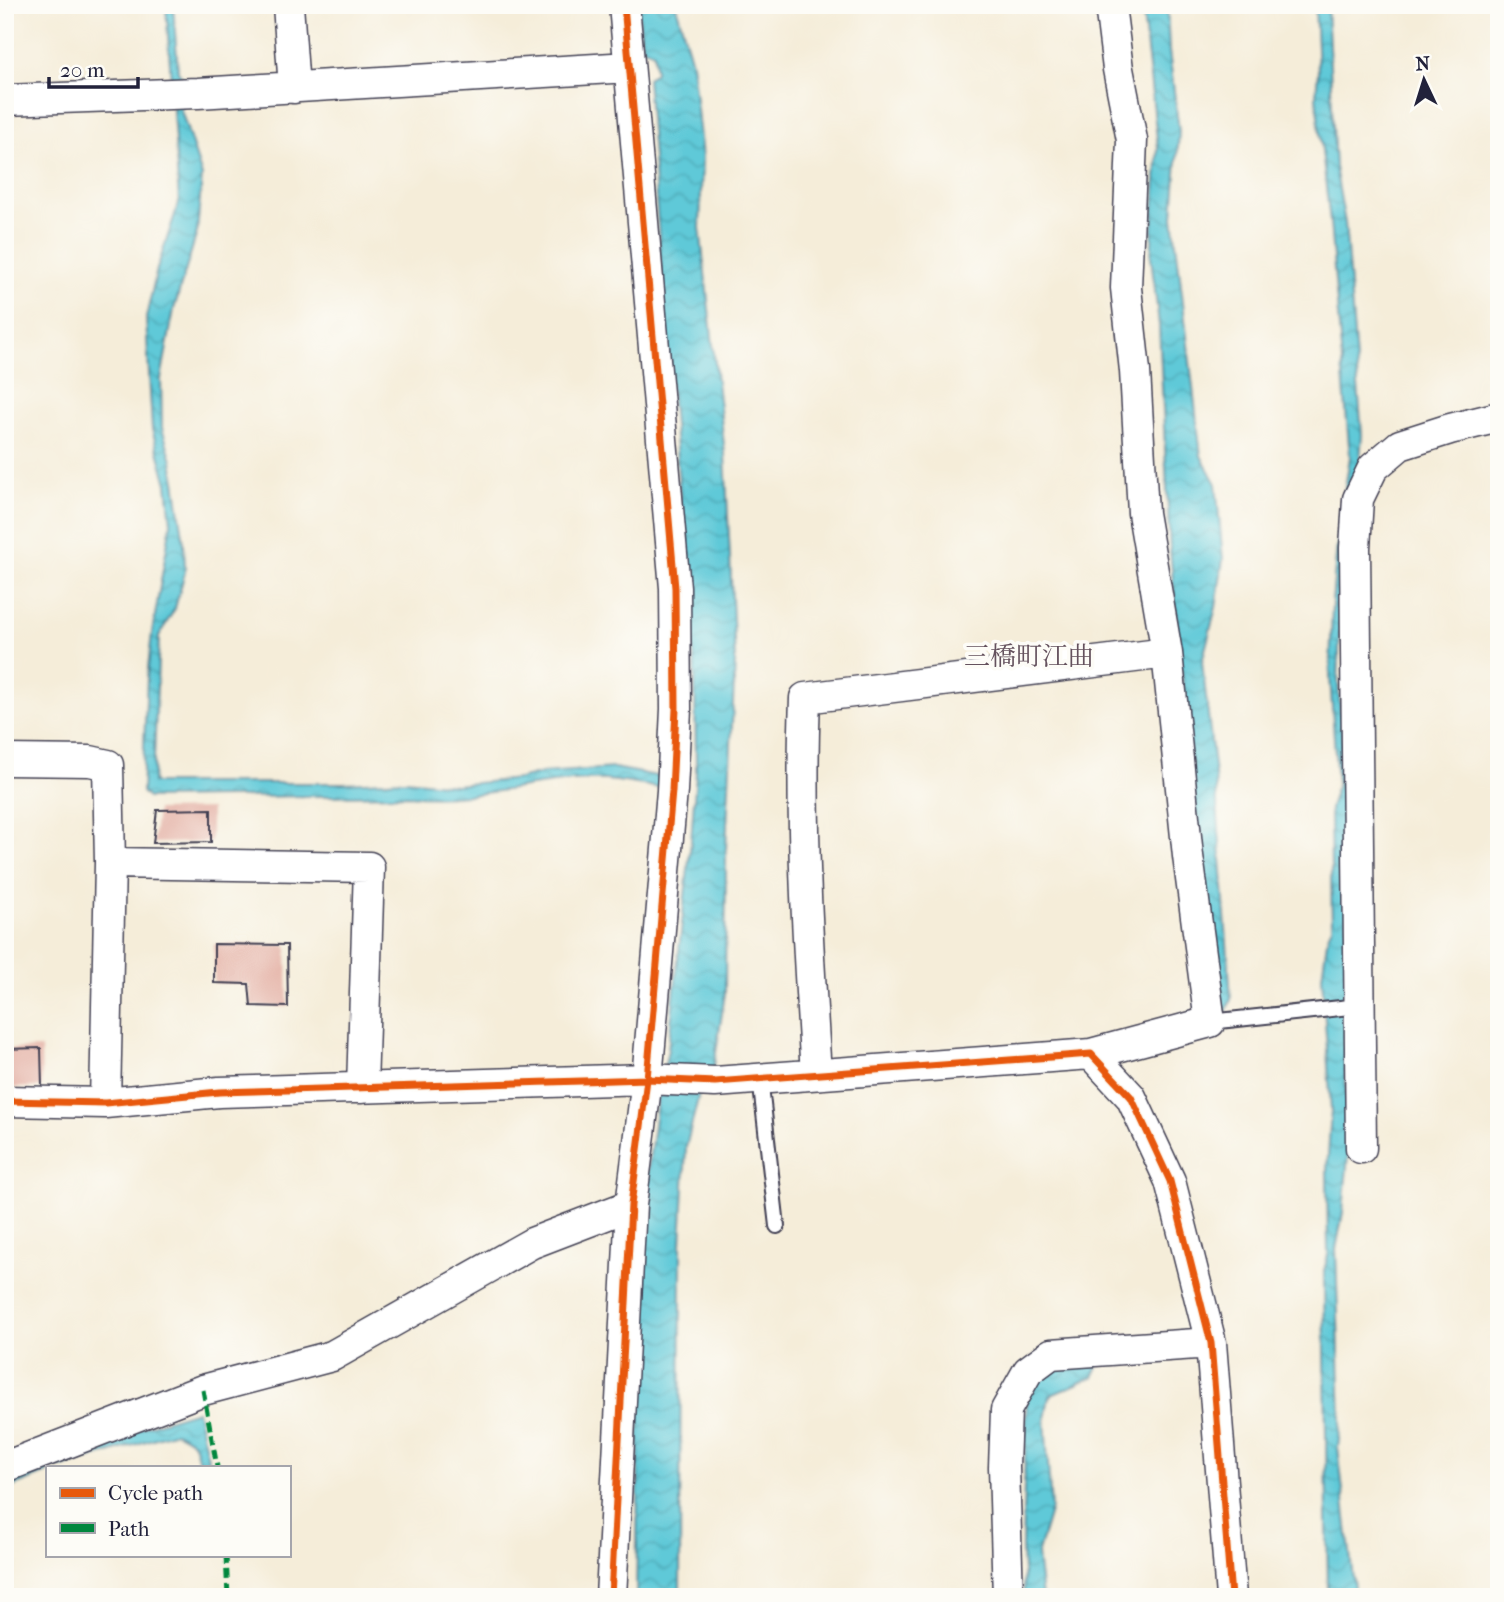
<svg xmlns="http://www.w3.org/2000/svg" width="1504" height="1602" font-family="'IM FELL French Canon','Noto Serif JP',serif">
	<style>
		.water { fill: url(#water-waves); stroke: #40768a; stroke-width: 2 }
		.building { fill: #e2ab9f }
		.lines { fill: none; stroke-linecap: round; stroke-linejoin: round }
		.service-casing { stroke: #424053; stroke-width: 18 }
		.minor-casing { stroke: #424053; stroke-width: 33 }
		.service { stroke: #fff; stroke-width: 14 }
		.minor { stroke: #fff; stroke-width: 30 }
		.quiet { stroke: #00873e; stroke-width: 5; stroke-dasharray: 10 5; stroke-linecap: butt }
		.cycleway-casing { stroke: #fdfcf7; stroke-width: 11 }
		.cycleway { stroke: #e8590c; stroke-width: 7 }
		.labels { text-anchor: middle; stroke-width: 7; stroke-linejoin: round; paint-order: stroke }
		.quarter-label { font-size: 26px; fill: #65525e; stroke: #fdfcf7 }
	</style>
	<defs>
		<pattern id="water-waves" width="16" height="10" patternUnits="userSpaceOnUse" patternTransform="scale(1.75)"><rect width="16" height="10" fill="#5ec9d8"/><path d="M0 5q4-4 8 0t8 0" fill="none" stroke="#51acba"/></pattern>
	</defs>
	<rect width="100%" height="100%" fill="#fdfcf7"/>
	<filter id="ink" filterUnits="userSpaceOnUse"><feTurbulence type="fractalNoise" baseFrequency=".0143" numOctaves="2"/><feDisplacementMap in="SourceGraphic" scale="14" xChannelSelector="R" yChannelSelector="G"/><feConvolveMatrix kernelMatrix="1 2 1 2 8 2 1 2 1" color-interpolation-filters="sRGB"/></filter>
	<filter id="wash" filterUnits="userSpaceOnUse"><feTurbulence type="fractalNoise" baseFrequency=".00686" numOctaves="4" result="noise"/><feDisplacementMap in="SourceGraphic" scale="28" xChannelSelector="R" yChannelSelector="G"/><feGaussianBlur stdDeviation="1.57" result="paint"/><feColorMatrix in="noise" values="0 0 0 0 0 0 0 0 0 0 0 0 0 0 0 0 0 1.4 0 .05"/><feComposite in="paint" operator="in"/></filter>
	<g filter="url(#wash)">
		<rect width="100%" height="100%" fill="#f5edd9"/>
		<path class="water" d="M166,5H173L178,71L187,83H179L181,110L202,176L197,232L174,309L161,379L162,428L172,460L184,543L185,572L175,608L159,636L153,783H344L405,780L455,785L519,779L542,773L614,768L663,777L666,789C640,785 612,778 586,780C525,783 469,802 408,795L148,798L142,792L147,677L152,633L171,523L167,484L152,429L146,318L157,269L179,202Z
			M638,5H676L692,63L702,157L700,228L725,454L735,661L726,848L725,993L713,1072L704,1074L686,1147L681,1244L680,1597H636L641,1323L648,1170L658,1095L668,1050L691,841L696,772L695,668L667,345L647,78L655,73L654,53L642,47Z
			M1142,5H1167L1169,51L1179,131L1173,217L1201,456L1216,484L1223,559L1216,607L1202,662L1215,775L1231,999L1225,1015H1220L1213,993L1170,550L1159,325L1151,257L1158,148Z
			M1315,5H1327L1335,167L1345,223L1362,435L1351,568L1340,622L1338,681L1347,800V1004L1344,1041L1348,1155L1343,1212L1336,1249L1341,1423L1338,1447L1355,1597H1328L1324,1271L1328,1255L1327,1171L1331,1110L1322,976L1328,935L1332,927L1330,809L1337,784L1330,676L1332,604L1338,533L1350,457L1330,222L1316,97L1318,71Z
			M1100,1362L1093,1377L1049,1396L1045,1419L1051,1508L1037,1555L1042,1597H1024L1022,1547L1027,1396L1048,1364Z
			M197,1411L210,1467H199C196,1444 197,1442 175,1432L64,1467H47V1473L5,1490V1476L121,1434Z"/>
		<g id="blocks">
			<path class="building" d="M211,809V842L153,843L157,810Z
				M214,944L287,945L288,1007L251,1006L249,984L214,983Z
				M41,1048L42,1087L5,1088V1049Z"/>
		</g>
	</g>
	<g filter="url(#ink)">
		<use href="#blocks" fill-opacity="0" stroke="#424053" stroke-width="2"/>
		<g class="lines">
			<g class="service-casing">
				<path id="service" d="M1210,1022L1359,1006
					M760,1078L777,1226"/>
			</g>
			<g class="minor-casing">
				<path id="minor" d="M288,5L294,88
					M5,100L198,93L629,67
					M5,760L90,761L108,765L110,863L105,1103
					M110,863L369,867L362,1088
					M1091,1054L1210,1022L1188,856L1167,653L1143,513L1135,371L1126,288L1132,140L1118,69L1110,5
					M816,1074C808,948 800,824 805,698L1167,653
					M5,1101L105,1103L219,1092L647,1079L715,1082L1091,1054L1131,1097L1170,1181L1211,1343L1231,1597
					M1361,1148L1355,548L1358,499L1373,468L1400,445L1450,429L1499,417
					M5,1467L203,1390L332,1356L532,1243L631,1205
					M611,1597L631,1205L647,1079L672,791L676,709L675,588L624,5
					M1008,1597L1004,1467L1006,1410L1028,1371L1051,1354L1211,1343"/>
			</g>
			<use href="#service" class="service"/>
			<use href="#minor" class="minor"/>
			<path class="quiet" d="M203,1390L217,1467
				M226,1555L228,1597"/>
			<g class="cycleway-casing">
				<path id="cycleway" d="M5,1101L105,1103L219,1092L647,1079L715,1082L1091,1054L1131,1097L1170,1181L1211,1343L1231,1597
					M611,1597L631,1205L647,1079L672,791L676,709L675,588L624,5"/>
			</g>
			<use href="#cycleway" class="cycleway"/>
		</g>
	</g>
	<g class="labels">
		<g class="quarter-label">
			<text x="1029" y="665">三橋町江曲</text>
		</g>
	</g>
	<rect width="1504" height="1602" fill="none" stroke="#fdfcf7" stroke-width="28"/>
	<rect x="46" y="1466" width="245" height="91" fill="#fdfcf7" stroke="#a5a5ac" stroke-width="2"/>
	<rect x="60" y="1488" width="35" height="10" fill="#e8590c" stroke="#a5a5ac" stroke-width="2"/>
	<text x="108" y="1500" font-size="21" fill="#22223b">Cycle path</text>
	<rect x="60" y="1523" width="35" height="10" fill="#00873e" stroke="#a5a5ac" stroke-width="2"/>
	<text x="108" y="1536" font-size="21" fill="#22223b">Path</text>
	<g transform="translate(1424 80) rotate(356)" stroke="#fdfcf7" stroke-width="5" paint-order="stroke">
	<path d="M0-5L12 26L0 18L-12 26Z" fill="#22223b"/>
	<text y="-10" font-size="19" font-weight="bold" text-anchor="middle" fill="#22223b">N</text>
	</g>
	<path d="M49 77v10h89v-10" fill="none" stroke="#22223b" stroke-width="3.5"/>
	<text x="60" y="77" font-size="21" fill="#22223b" stroke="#fdfcf7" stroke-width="5" paint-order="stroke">20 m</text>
</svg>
